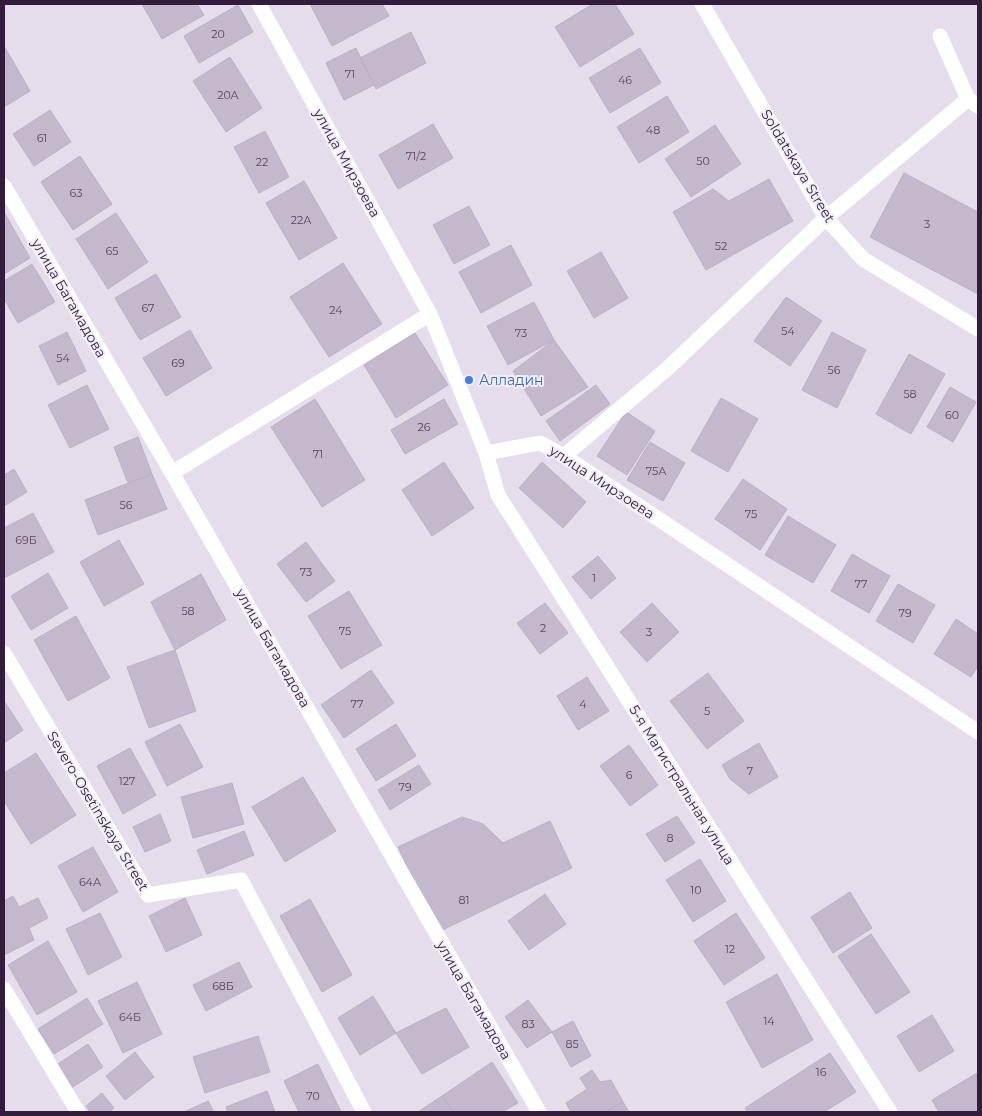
<svg xmlns="http://www.w3.org/2000/svg" width="982" height="1116" font-family="Montserrat,sans-serif">
	<style>
		.building { fill: #c4b9cc; stroke: #bcafc5 }
		.lines { fill: none; stroke-linecap: round; stroke-linejoin: round }
		.minor { stroke: #fff; stroke-width: 15 }
		.shop-dot { fill: #3f7fe0; stroke: #f2eef7; stroke-width: 2 }
		.labels { text-anchor: middle; stroke-width: 4; stroke-linejoin: round; paint-order: stroke }
		.number-label { font-size: 11px; fill: #584460 }
		.street-label { font-size: 14px; fill: #341d3c; stroke: #f2eef7 }
		.shop-label { font-size: 14px; fill: #366cbe; stroke: #f2eef7; text-anchor: start }
	</style>
	<rect width="100%" height="100%" fill="#e5ddeb"/>
	<path class="building" d="M142,4H197L204,15L162,39Z
		M310,4H382L389,16L332,46Z
		M593,4H615L634,34L580,67L555,27Z
		M238,5L253,32L199,63L184,36Z
		M411,32L426,63L376,89L360,58Z
		M4,46L30,91L4,107Z
		M356,48L374,85L344,100L326,63Z
		M640,48L661,83L610,113L589,78Z
		M230,57L262,108L226,132L193,81Z
		M667,96L689,132L639,163L617,127Z
		M50,110L71,142L34,166L13,134Z
		M433,124L453,158L398,189L379,155Z
		M715,125L741,164L691,197L665,159Z
		M265,131L289,177L259,193L234,147Z
		M80,156L112,204L73,230L41,182Z
		M904,173L978,212V294L870,237Z
		M769,179L793,221L706,270L673,212L713,189L729,201Z
		M304,181L337,238L299,260L266,203Z
		M469,206L490,245L454,264L433,225Z
		M4,212L30,258L4,274Z
		M116,213L148,262L108,289L76,239Z
		M511,245L532,285L481,313L459,272Z
		M601,252L628,298L594,318L567,271Z
		M343,263L382,324L329,357L290,297Z
		M32,264L55,302L18,323L4,299V281Z
		M156,274L181,317L140,340L115,298Z
		M786,297L822,321L790,366L754,341Z
		M534,302L554,340L508,365L487,326Z
		M190,330L212,368L166,396L143,358Z
		M67,332L86,371L58,385L39,346Z
		M832,332L866,350L837,408L802,390Z
		M415,333L448,385L396,418L364,365Z
		M554,340L588,387L541,416L513,371Z
		M909,354L945,374L911,434L876,414Z
		M87,385L109,429L70,448L48,405Z
		M596,385L610,404L560,441L546,421Z
		M950,387L976,402L953,442L927,427Z
		M721,398L758,419L728,472L691,451Z
		M315,399L365,480L322,507L271,427Z
		M444,399L458,424L405,454L391,430Z
		M626,412L655,431L627,475L597,456Z
		M138,437L152,474L128,483L114,447Z
		M650,442L685,463L663,501L627,480Z
		M444,462L474,508L432,536L402,490Z
		M542,462L586,502L563,528L519,488Z
		M14,469L27,492L4,506V475Z
		M152,474L167,509L98,535L85,500Z
		M743,479L787,509L760,550L715,519Z
		M33,513L54,552L4,578V528Z
		M788,516L836,545L813,583L765,555Z
		M119,540L144,584L104,606L80,562Z
		M306,542L335,581L306,602L277,564Z
		M852,554L890,576L869,613L831,591Z
		M598,556L616,578L591,599L572,577Z
		M48,573L68,608L31,630L11,596Z
		M201,574L226,620L175,650L151,602Z
		M898,584L935,605L913,643L876,621Z
		M349,591L382,645L341,669L308,616Z
		M545,603L568,633L540,654L517,623Z
		M652,603L679,632L647,662L620,632Z
		M76,616L110,678L68,701L34,640Z
		M956,619L978,634V666L971,677L934,654Z
		M175,650L196,711L149,728L127,667Z
		M371,670L394,703L344,738L321,705Z
		M708,673L744,721L707,749L670,701Z
		M587,677L609,711L578,730L557,696Z
		M4,701L23,730L4,743Z
		M180,724L203,767L167,786L145,742Z
		M396,724L416,756L376,781L356,749Z
		M759,743L778,777L749,794L730,779L722,765Z
		M629,745L658,785L630,806L600,766Z
		M130,748L156,795L123,814L97,766Z
		M36,753L76,815L31,844L4,801V773Z
		M419,765L431,784L390,810L378,790Z
		M303,777L336,831L285,862L252,807Z
		M232,783L244,824L193,838L181,797Z
		M160,814L171,841L145,852L133,827Z
		M677,816L695,843L665,862L646,834Z
		M462,817L483,824L503,843L550,821L572,868L438,932L398,847Z
		M244,831L254,855L207,874L197,850Z
		M93,847L118,892L83,912L58,866Z
		M700,859L726,901L693,922L666,880Z
		M850,892L872,928L833,953L811,917Z
		M545,894L566,924L529,950L508,921Z
		M13,896L19,907L38,898L48,918L29,928L34,940L4,955V901Z
		M185,898L202,935L166,952L149,916Z
		M310,899L352,975L322,992L280,916Z
		M100,913L122,957L88,975L66,929Z
		M736,913L765,958L724,985L694,941Z
		M871,934L910,992L876,1014L838,956Z
		M48,941L77,992L37,1015L8,965Z
		M239,962L252,987L206,1011L193,985Z
		M777,974L813,1040L762,1068L726,1002Z
		M137,982L162,1034L123,1053L98,1001Z
		M373,996L396,1033L360,1055L338,1018Z
		M87,998L103,1024L54,1054L38,1029Z
		M528,1000L552,1032L527,1048L505,1017Z
		M446,1008L469,1047L422,1074L396,1033Z
		M932,1015L954,1051L919,1072L897,1036Z
		M573,1021L591,1056L571,1067L552,1032Z
		M258,1036L270,1072L205,1093L193,1057Z
		M88,1044L103,1067L70,1089L55,1066Z
		M135,1052L154,1077L125,1100L106,1076Z
		M830,1053L856,1092L824,1112H747L745,1108Z
		M492,1062L518,1103L502,1112H453L442,1096Z
		M318,1064L341,1112H299L284,1081Z
		M592,1070L600,1082L611,1080L623,1102L605,1112H571L566,1103L587,1089L580,1078Z
		M977,1073L978,1112H939L932,1100Z
		M267,1091L275,1112H228L226,1107Z
		M102,1093L114,1108L109,1112H90L86,1106Z
		M442,1096L453,1112H418Z
		M208,1101L214,1112H184Z
		M623,1102L629,1112H605Z"/>
	<g class="lines">
		<path class="minor" d="M259,4L430,314L486,453L540,443L564,456L978,732
			M702,4L826,218L863,259L978,329
			M940,36L968,99
			M4,186L172,473L539,1112
			M486,453L498,495L890,1112
			M564,456L668,368L826,218L968,99L978,106
			M172,473L430,314
			M4,653L148,895L241,880L364,1112
			M4,989L78,1112"/>
	</g>
	<circle class="shop-dot" cx="469" cy="380" r="5"/>
	<g class="labels">
		<g class="number-label">
			<text x="218" y="38">20</text>
			<text x="350" y="78">71</text>
			<text x="625" y="84">46</text>
			<text x="228" y="99">20А</text>
			<text x="653" y="134">48</text>
			<text x="42" y="142">61</text>
			<text x="416" y="160">71/2</text>
			<text x="703" y="165">50</text>
			<text x="262" y="166">22</text>
			<text x="76" y="197">63</text>
			<text x="301" y="224">22А</text>
			<text x="927" y="228">3</text>
			<text x="721" y="250">52</text>
			<text x="112" y="255">65</text>
			<text x="148" y="312">67</text>
			<text x="336" y="314">24</text>
			<text x="788" y="335">54</text>
			<text x="521" y="337">73</text>
			<text x="63" y="362">54</text>
			<text x="178" y="367">69</text>
			<text x="834" y="374">56</text>
			<text x="910" y="398">58</text>
			<text x="952" y="419">60</text>
			<text x="424" y="431">26</text>
			<text x="318" y="458">71</text>
			<text x="656" y="475">75А</text>
			<text x="126" y="509">56</text>
			<text x="751" y="518">75</text>
			<text x="26" y="544">69Б</text>
			<text x="306" y="576">73</text>
			<text x="594" y="582">1</text>
			<text x="861" y="588">77</text>
			<text x="188" y="615">58</text>
			<text x="905" y="617">79</text>
			<text x="543" y="632">2</text>
			<text x="345" y="635">75</text>
			<text x="649" y="636">3</text>
			<text x="357" y="708">77</text>
			<text x="583" y="708">4</text>
			<text x="707" y="715">5</text>
			<text x="750" y="775">7</text>
			<text x="629" y="779">6</text>
			<text x="127" y="785">127</text>
			<text x="405" y="791">79</text>
			<text x="670" y="842">8</text>
			<text x="90" y="886">64А</text>
			<text x="696" y="894">10</text>
			<text x="464" y="904">81</text>
			<text x="730" y="953">12</text>
			<text x="223" y="990">68Б</text>
			<text x="130" y="1021">64Б</text>
			<text x="769" y="1025">14</text>
			<text x="528" y="1028">83</text>
			<text x="572" y="1048">85</text>
			<text x="821" y="1076">16</text>
			<text x="313" y="1100">70</text>
		</g>
		<g class="street-label">
			<text transform="translate(347 163) rotate(61)" y="5">улица Мирзоева</text>
			<text transform="translate(798 166) rotate(59)" y="5">Soldatskaya Street</text>
			<text transform="translate(69 298) rotate(60)" y="5">улица Багамадова</text>
			<text transform="translate(602 482) rotate(33)" y="5">улица Мирзоева</text>
			<text transform="translate(273 648) rotate(60)" y="5">улица Багамадова</text>
			<text transform="translate(682 785) rotate(58)" y="5">5-я Магистральная улица</text>
			<text transform="translate(98 811) rotate(59)" y="5">Severo-Osetinskaya Street</text>
			<text transform="translate(474 1000) rotate(60)" y="5">улица Багамадова</text>
		</g>
		<g class="shop-label">
			<text x="479" y="385">Алладин</text>
		</g>
	</g>
	<rect width="982" height="1116" fill="none" stroke="#341d3c" stroke-width="10"/>
</svg>
